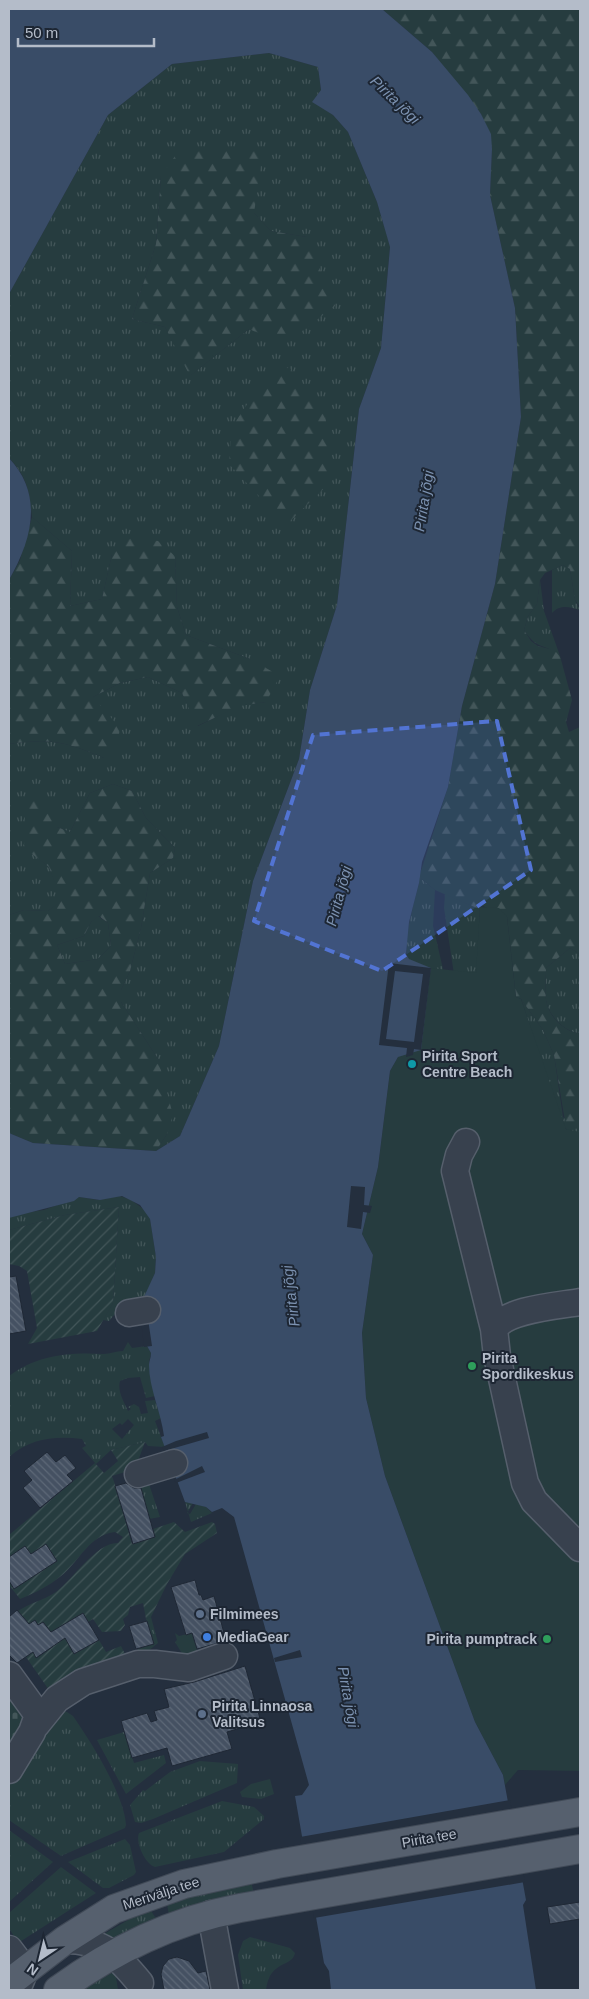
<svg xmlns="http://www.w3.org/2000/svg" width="589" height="1999" font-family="Arial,sans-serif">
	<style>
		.grass { fill: url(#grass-tufts); fill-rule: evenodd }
		.forest { fill: url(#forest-firs); fill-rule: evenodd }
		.cemetery { fill: url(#cemetery-stones) }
		.garden { fill: url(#garden-furrows) }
		.pitch { fill: #263c3f }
		.water { fill: #394c67 }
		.pier { fill: #242f3e; fill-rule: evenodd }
		.building { fill: url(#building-back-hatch); stroke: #1f2835 }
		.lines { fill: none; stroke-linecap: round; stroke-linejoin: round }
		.minor-casing { stroke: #565f6c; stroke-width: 29 }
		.major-casing { stroke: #414a57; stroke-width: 30 }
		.minor { stroke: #38414e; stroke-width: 26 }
		.major { stroke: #56606e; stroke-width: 28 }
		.marked { fill: #5274d3; fill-opacity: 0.2; stroke: #5274d3; stroke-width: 4; stroke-dasharray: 10 6; stroke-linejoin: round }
		.culture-dot { fill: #0f9aa8; stroke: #1d2633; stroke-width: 2 }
		.leisure-dot { fill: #2e9e5b; stroke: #1d2633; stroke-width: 2 }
		.service-dot { fill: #5c6f8a; stroke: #1d2633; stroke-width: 2 }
		.shop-dot { fill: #3f7fe0; stroke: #1d2633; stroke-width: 2 }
		.labels { text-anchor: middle; stroke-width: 4; stroke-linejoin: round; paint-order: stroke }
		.poi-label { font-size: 14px; font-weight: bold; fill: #b4bcc9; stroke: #1d2633; text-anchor: start }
		.street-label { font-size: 14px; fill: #b4bcc9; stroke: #1d2633 }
		.water-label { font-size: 15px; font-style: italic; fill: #7c92b1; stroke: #1d2633 }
	</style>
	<defs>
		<pattern id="grass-tufts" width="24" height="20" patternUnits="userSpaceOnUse" patternTransform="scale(1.25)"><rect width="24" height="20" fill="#263c3f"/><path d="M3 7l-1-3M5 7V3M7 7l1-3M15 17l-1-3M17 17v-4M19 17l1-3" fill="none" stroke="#435659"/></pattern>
		<pattern id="forest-firs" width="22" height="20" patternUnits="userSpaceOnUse" patternTransform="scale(1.25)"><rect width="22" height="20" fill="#263c3f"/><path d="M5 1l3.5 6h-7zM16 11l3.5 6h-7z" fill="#435659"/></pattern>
		<pattern id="cemetery-stones" width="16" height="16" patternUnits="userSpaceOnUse" patternTransform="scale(1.25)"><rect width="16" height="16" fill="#263c3f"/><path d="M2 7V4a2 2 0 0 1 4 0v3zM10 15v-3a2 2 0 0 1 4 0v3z" fill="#435659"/></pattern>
		<pattern id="garden-furrows" width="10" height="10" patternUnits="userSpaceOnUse" patternTransform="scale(1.25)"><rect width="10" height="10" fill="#263c3f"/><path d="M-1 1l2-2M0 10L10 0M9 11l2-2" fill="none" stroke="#435659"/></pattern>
		<pattern id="building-back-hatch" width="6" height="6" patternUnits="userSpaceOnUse" patternTransform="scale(1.25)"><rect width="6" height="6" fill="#455162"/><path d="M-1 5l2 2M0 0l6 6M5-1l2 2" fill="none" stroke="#5d6877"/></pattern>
	</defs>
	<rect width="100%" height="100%" fill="#242f3e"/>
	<path class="grass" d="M269,53L318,67L321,90L313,102L333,115L348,132L377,202L390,246L381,348L359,409L337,605L310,690L299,759L253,881L219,1046L180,1136L156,1151L167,1134L158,1059L121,1002V990L130,971L141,928L150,873L173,858L175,848L146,818L132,791L113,784L90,793L70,832L57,827L24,847L49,867L62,901L48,911L24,910L9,915V744C50,738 66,742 104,758L93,697L120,683L148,677L182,693L198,726L240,705L266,702L250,659L186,635L177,607L175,556L112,554L102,599L70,606L72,551L32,517C29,491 28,478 9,458V294L108,115L172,64ZM161,176L254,213L271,231L307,237L249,329L191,375L165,327L132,319L156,244Z
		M563,565L570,569L575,600L580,610C570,607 560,604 552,613V570Z
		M540,580L544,611L560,656C545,642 538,652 524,630L528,616L537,604Z
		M419,877L435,890L433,926L443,969L442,993L430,968C424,966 414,964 409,959C400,950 416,896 419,883Z
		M445,894L477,908L480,907L476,995L454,974L444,908Z
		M98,916L108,923L111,946L98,959L65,964L57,945L84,936L91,922Z
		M570,948L580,954V1033C565,1033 548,1015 546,1000C545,989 546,978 546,968Z
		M521,999L543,1030L554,1055L563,1117L575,1128H580V1135L571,1134L563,1125Z
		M120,1196L131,1200L146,1211L150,1219L156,1257L155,1273L147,1292L143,1299L119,1315L115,1314L109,1321L103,1320L113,1303L119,1207L65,1215L9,1230V1218L18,1214L44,1210L79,1197L98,1200Z
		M128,1342L132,1348L147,1346L151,1353L149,1362L155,1396L146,1398L140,1377L128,1378L120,1381C117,1391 124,1402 128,1411L131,1409L128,1407L134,1404L139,1407L141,1414L148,1413L145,1401L155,1400L161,1418L155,1421L165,1447L148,1446L145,1442L111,1450L96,1464L82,1448L86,1446L82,1439C55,1436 31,1438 9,1457V1376C37,1355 69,1352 104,1354C110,1354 116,1351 123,1351ZM128,1419L134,1425L122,1439L112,1429L120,1423L122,1425Z
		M137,1477L149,1484L160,1517L149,1519Z
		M185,1502L193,1503L187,1513L190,1514L196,1504L206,1507L212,1513L191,1522Z
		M151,1617L158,1643L148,1651H138V1649L153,1644L146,1619Z
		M175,1633L179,1636L192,1633L198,1653V1661L183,1655L175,1642L177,1640Z
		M59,1712H67L73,1716C91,1742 124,1794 126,1825L125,1828L61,1856L9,1820V1785L42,1729Z
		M124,1732L134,1763L164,1755L166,1763L126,1794L97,1740Z
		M200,1761L238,1764L237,1783L153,1819L141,1823L135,1822L130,1805L143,1790L145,1791L170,1772Z
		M270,1779L274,1794L261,1799L242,1797L240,1792L251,1784Z
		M222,1801L254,1807L264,1816V1819L224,1852L155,1867C145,1864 135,1842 139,1833Z
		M9,1830L53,1862L9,1902Z
		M125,1839L130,1845L136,1872L134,1875L109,1888H103L68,1862Z
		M61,1867L96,1893L18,1943L9,1928V1913Z
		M251,1881L254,1894L169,1915L167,1904L176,1896Z
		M149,1908L157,1920L114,1943L104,1934Z
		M250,1937L290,1948L295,1953C292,1968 270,1959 266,1990H243L238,1955L243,1941Z
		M115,1971L118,1990H83Z"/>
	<path class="forest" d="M382,9H580V607L575,600L570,569L563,565L545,573L540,580L537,604L528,616L524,630L531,641L538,646L554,650L560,656L572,700L566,722L569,732L580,727V954L570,948L546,968C546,978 545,989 546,1000C548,1016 565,1033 580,1033V1128H575L565,1121L554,1055L543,1030L521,999L516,997L507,917L483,906L477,908L460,901L435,890L419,877L448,787L462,706L495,584L521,417L515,308L490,195L492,149L481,114L432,52Z
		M180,149L263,150L254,213L271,231L307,237L335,306L285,344L249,329L190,376L165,327L132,319L156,244L161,176Z
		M289,367L325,414L334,479L286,525L229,464L232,427L258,388Z
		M32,517L72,551L70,606L102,599L112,554L128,537L158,541L175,556L177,607L186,635L250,659L280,676L266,702L240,706L197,726L182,693L148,677L120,683L93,697L120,728L117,747L104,758C66,742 50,738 9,744V580L20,560Z
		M113,784L132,791L146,818L175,848L173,858L150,873L141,928L130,971L121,990V1002L158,1059L173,1115L167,1134L156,1151L33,1143L9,1133V915L24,910L48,911L61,901L49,867L24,848L25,807L33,799H48L58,811L57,827L70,832L90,793ZM99,916L108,923L111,946L98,959L65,964L57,945L84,936L91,922Z"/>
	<path class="cemetery" d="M9,1693L27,1722L9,1753Z"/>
	<path class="garden" d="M119,1207L113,1303L97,1331L28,1344L37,1328L27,1271L19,1266L9,1264V1230L65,1215Z
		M145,1442L135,1469L112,1476L118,1493L140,1487L146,1509L124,1516L132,1544L155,1537L153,1529L174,1522L185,1532L212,1522L215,1524L217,1533L185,1554L167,1584L151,1617L146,1619L143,1603L130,1607L128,1615L123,1619L125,1625L121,1631L102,1632L93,1619L88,1622L83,1614L59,1627L74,1654L99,1640L106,1652L121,1646L126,1656L49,1690L26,1657L33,1652L37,1658L53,1647L50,1631L43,1622L38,1625L29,1624L18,1611C30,1603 44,1600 56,1592C73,1579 97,1542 118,1543L123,1537L115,1532C90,1534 78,1563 61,1576C49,1586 35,1593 20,1599L9,1585V1535L95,1463L104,1473L118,1461L111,1450Z"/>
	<path class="pitch" d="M480,907L499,908L507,917L516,997L521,999L566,1129L580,1132V1771L518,1770L505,1785L503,1775L475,1722L385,1476L366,1398L362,1333L373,1255L362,1234L378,1167L390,1071L398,1057L431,968L476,973Z"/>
	<path class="water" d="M9,9H382L432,52L468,95L481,114L491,134L492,149L490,195L515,308L521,417L495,584L462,706L448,787L422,862L419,883L409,922L406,954L409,959L431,968L430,973L421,1050L398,1057L390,1071L378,1167L362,1234L373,1255L362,1333L366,1398L385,1476L475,1722L503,1775L526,1900L523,1905L536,1990H331L329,1971L324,1963L295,1796L302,1795L309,1785L234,1517L222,1508L212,1512L206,1507L185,1502L161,1437L164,1436C161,1412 149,1388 149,1365C149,1361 151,1358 151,1353L147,1346L143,1299L155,1273L156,1257L150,1219L140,1205L122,1196L100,1200L79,1197L74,1201L9,1218V1133L33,1143L156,1151L180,1136L219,1046L253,881L299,759L310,690L337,605L359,409L381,348L390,247L377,202L348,132L333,115L312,102L321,90L318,67L269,53L172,64L108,115L9,294Z
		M9,458C44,495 32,540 9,580Z"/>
	<path class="pier" d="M389,963L431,968L421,1050L414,1049L413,1055L406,1057L407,1048L379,1045ZM395,971L423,974L414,1042L386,1039Z
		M351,1186L365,1187L364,1205L372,1206L370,1213L363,1212L361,1229L347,1227Z
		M148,1319L152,1346L144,1347L141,1320Z
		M207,1432L209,1438L164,1451L162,1447L176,1441Z
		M202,1466L205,1472L176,1483L174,1480Z
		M300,1650L302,1657L275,1662L274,1658Z
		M510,1800L525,1882L314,1918L300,1837Z"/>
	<path class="building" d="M16,1276L26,1331L9,1334V1277Z
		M47,1452L56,1462L65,1455L76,1468L67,1475L73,1481L40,1508L23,1488L32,1480L24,1471Z
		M126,1483L134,1488H141L155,1537L133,1544L115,1486Z
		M46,1544L57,1561L14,1589L9,1581V1557L25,1546L31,1554Z
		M195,1580L199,1595H201L203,1600L214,1596L224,1633L219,1634L222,1642L197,1649L192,1633L186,1635L171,1587Z
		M17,1610L29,1624L35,1620L38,1625L43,1622L51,1632L83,1613L99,1640L74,1654L65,1638L36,1658L33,1652L17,1663L9,1655V1617Z
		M147,1621L154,1644L136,1649L129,1626Z
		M245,1666L261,1722L227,1732L232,1749L172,1766L167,1748L132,1758L121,1721L147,1713L151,1722L157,1720L154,1711L169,1707L164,1689L194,1682Z
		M580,1902V1919L550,1924L547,1907Z
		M177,1957L189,1961L198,1973L206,1971L210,1990H164L161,1974L163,1966L169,1959Z"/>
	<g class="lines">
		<g class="minor-casing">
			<path id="minor" d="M466,1142L459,1155L455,1171L494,1329L497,1356L525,1483L534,1501L580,1548
				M129,1313L147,1310
				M494,1329C506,1309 558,1306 580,1302
				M138,1474L174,1463
				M9,1675L38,1715L32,1732L9,1770
				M36,1725L57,1699L83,1682L138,1664H155L189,1668L224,1656
				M211,1914L225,1990
				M65,1940C103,1940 118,1956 140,1983
				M9,1949L25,1970L17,1990"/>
		</g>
		<g class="major-casing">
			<path id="major" d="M9,1983L65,1940L114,1909L184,1884L277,1864L580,1812
				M58,1990C115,1949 172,1921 240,1908L580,1849"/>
		</g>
		<use href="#minor" class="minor"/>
		<use href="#major" class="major"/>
	</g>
	<path class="marked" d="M497,721L531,870L382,971L254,921L313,735Z"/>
	<circle class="culture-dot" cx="412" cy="1064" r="5"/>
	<g class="leisure-dot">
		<circle cx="472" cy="1366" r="5"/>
		<circle cx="547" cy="1639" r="5"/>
	</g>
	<g class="service-dot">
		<circle cx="200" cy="1614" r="5"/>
		<circle cx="202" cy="1714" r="5"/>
	</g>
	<circle class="shop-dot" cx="207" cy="1637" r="5"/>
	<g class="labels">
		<g class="poi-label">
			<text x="422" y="1061">Pirita Sport<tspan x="422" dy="16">Centre Beach</tspan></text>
			<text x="482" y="1363">Pirita<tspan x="482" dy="16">Spordikeskus</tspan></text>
			<text x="210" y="1619">Filmimees</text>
			<text x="217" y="1642">MediaGear</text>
			<text x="537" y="1644" text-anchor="end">Pirita pumptrack</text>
			<text x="212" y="1711">Pirita Linnaosa<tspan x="212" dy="16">Valitsus</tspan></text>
		</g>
		<g class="street-label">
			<text transform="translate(429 1838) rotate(-10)" y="5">Pirita tee</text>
			<text transform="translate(161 1893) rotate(-18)" y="5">Merivälja tee</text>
		</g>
		<g class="water-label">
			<text transform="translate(395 100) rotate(44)" y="5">Pirita jõgi</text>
			<text transform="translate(424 501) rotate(-81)" y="5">Pirita jõgi</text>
			<text transform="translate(339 896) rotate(-75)" y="5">Pirita jõgi</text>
			<text transform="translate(291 1296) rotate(-97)" y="5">Pirita jõgi</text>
			<text transform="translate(348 1697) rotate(80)" y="5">Pirita jõgi</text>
		</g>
	</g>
	<rect width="589" height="1999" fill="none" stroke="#b4bcc9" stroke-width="20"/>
	<g transform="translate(40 1959) rotate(215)" stroke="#1d2633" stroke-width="4" paint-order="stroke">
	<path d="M0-4L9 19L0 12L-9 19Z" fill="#b4bcc9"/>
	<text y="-8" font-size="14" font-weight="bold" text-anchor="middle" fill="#b4bcc9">N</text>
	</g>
	<path d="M18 38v8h136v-8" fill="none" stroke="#b4bcc9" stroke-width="2.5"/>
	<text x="25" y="38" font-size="15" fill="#b4bcc9" stroke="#1d2633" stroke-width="4" paint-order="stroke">50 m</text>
</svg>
